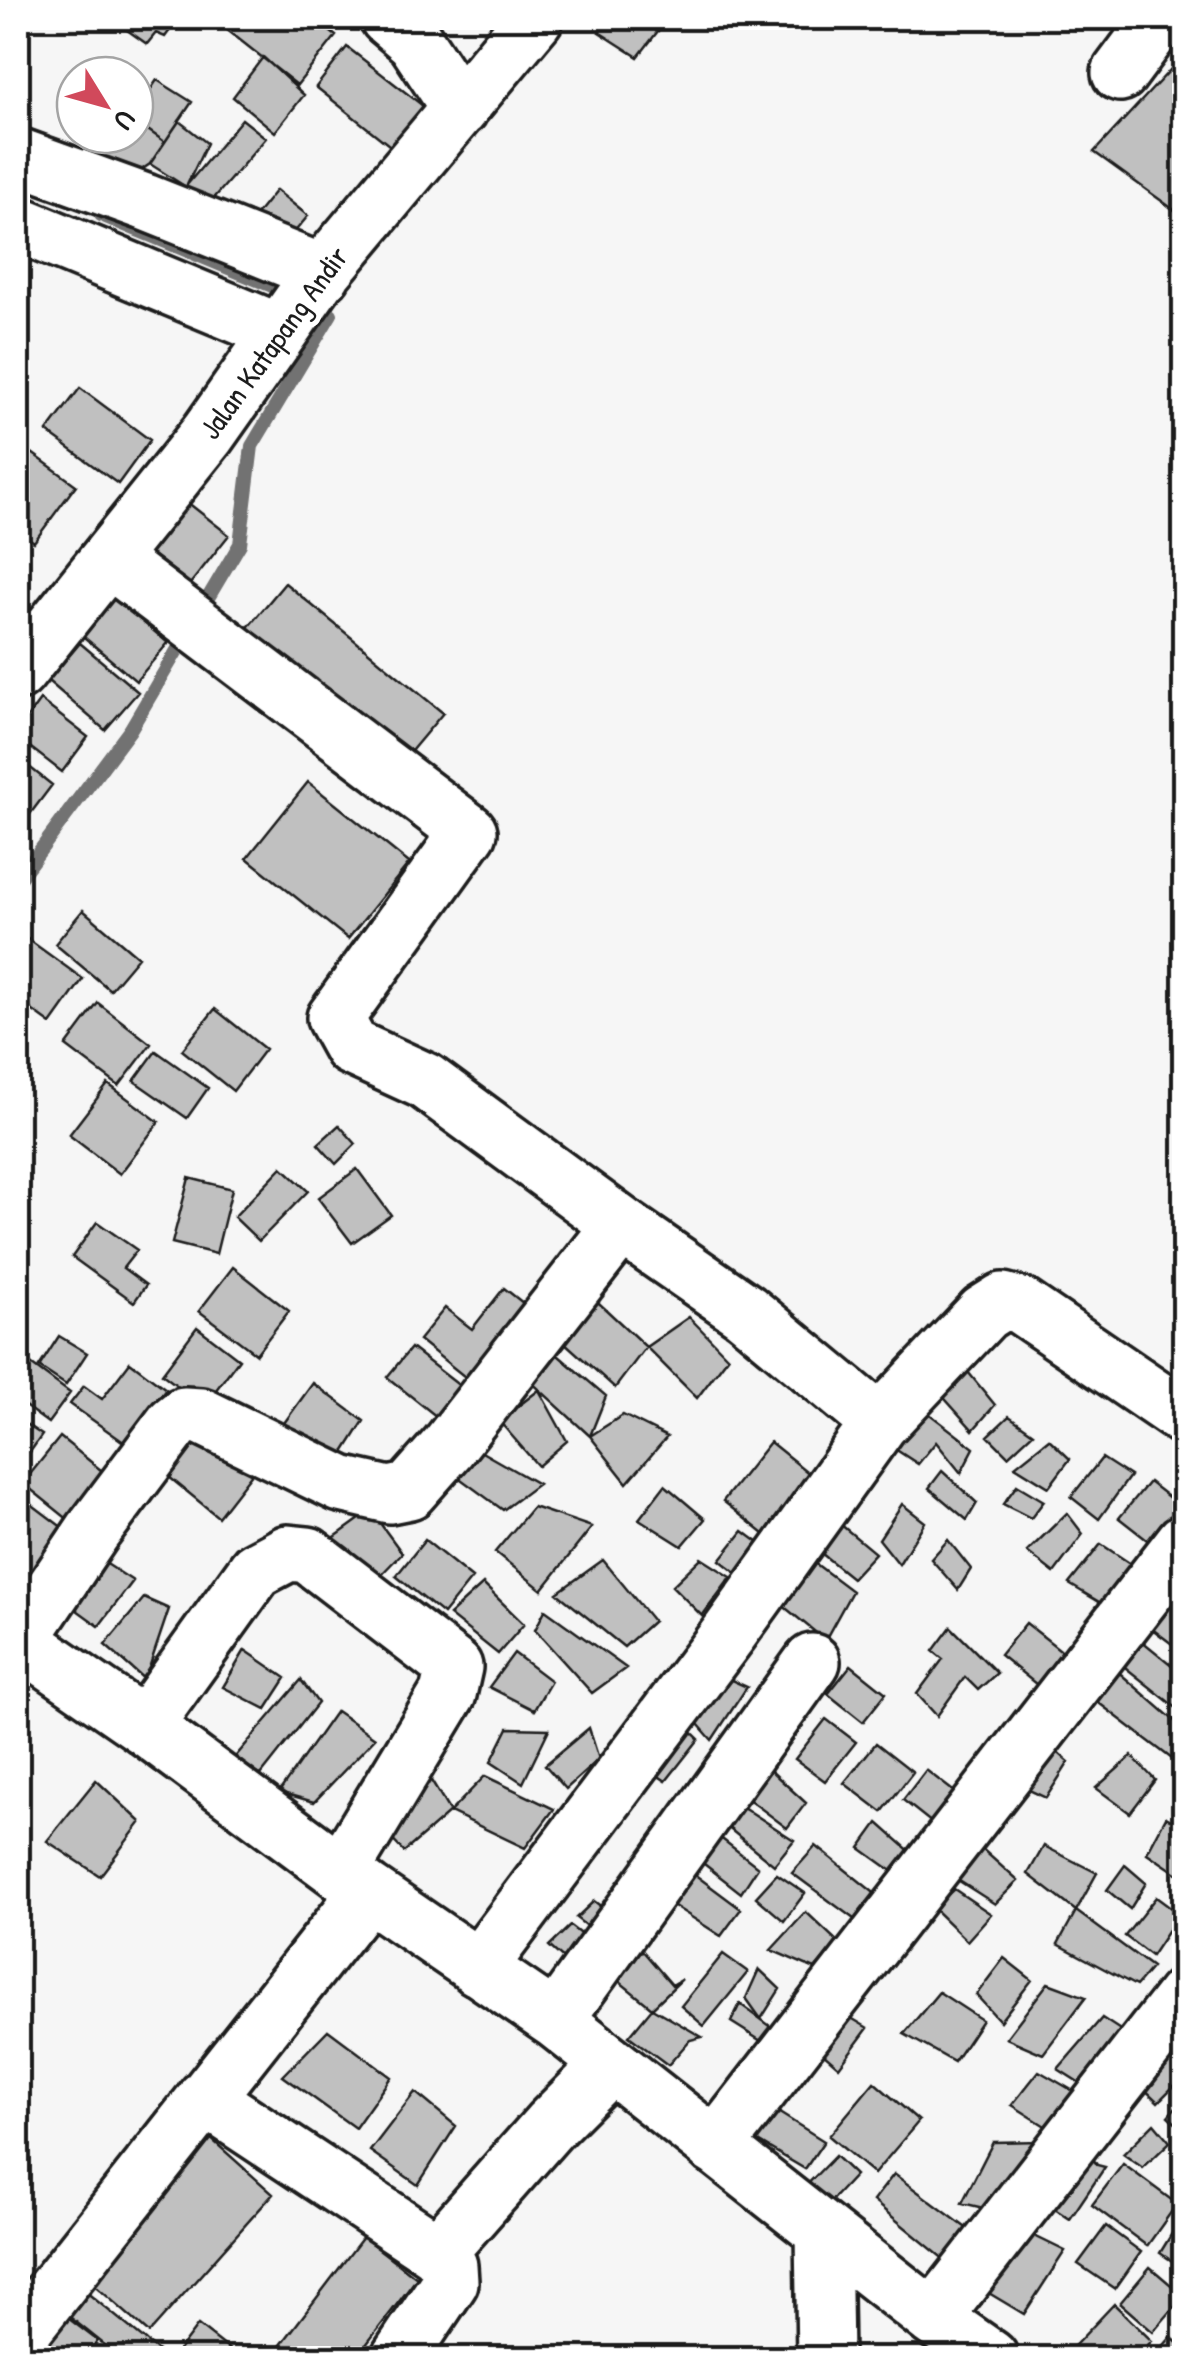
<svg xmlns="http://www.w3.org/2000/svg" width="1202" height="2376" font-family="'Patrick Hand',sans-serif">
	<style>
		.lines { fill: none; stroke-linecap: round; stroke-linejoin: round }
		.stream { stroke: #727272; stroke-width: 14 }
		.building { fill: #c0c0c0; stroke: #1c1c1c; stroke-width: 2.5 }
		.minor-casing { stroke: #1c1c1c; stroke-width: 62 }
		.minor { stroke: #fff; stroke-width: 55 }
		.labels { text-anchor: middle; stroke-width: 10; stroke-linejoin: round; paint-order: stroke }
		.street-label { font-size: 30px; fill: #1c1c1c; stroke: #fff }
	</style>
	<rect width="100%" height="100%" fill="#f6f6f6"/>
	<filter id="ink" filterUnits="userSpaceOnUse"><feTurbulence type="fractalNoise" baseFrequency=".01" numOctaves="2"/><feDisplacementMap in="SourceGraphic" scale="20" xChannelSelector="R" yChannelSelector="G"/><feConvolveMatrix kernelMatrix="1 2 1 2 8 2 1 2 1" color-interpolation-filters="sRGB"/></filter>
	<g filter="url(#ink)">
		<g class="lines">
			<path class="stream" d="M101,215L294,295
				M199,613L240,544L252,446L331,314L313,305
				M18,880L130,730L188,632"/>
		</g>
		<path class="building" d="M110,18H179L165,37L156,33L147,44Z
			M212,18H313L336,36L297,85Z
			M610,18H641L658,31L638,57L599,32Z
			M347,47L427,109L394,149L316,87Z
			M1184,55V217L1094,152Z
			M263,57L304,95L275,132L233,97Z
			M157,80L192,102L165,142L135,121V112Z
			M242,119L266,138L203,211L176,198Z
			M135,121L165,142L150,164L122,183L87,167L116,135H135Z
			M179,121L207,143L186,187L150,164Z
			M276,190L308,216L287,241L255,216Z
			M80,388L150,440L118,484L47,432Z
			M32,453L76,485L34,542L18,530V473Z
			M187,502L229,535L190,584L149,552Z
			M285,583L443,713L396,769L239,638Z
			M111,595L168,643L136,681L78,632Z
			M80,643L138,692L105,730L48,681Z
			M40,700L88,737L62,772L18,738V730Z
			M18,758L52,785L18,830Z
			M308,782L409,863L348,939L247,858Z
			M83,910L138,957L110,990L55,944Z
			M18,932L83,979L51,1024L18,1000Z
			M98,1003L151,1044L119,1086L66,1046Z
			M215,1009L265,1049L233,1091L182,1050Z
			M156,1051L208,1088L187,1118L134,1081Z
			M108,1084L159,1122L120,1174L69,1135Z
			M339,1125L356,1144L336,1164L318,1144Z
			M282,1167L308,1191L259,1241L234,1217Z
			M357,1169L391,1215L352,1243L318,1198Z
			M189,1178L232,1189L216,1254L172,1243Z
			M97,1222L137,1250L123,1268L146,1285L134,1302L72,1257Z
			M233,1267L289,1311L256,1354L199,1311Z
			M504,1288L533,1311L475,1385L419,1340L445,1308L472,1329Z
			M586,1291L646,1347L615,1388L553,1332Z
			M689,1317L728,1357L697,1398L646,1347Z
			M197,1327L239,1359L204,1406L162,1374Z
			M59,1336L87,1353L66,1385L39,1367Z
			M411,1348L461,1387L437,1417L387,1377Z
			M552,1350L606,1396L590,1436L528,1379Z
			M24,1359L70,1393L48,1423L18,1401V1369Z
			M130,1362L166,1389L125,1443L70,1404L84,1386L102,1399Z
			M964,1367L995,1405L973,1430L938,1391Z
			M313,1383L364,1421L331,1473L274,1437Z
			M539,1390L567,1441L538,1466L499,1421Z
			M927,1412L974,1448L961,1473L936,1442L918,1464L895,1449Z
			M623,1415L667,1437L627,1483L590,1436Z
			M1009,1416L1033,1433L1008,1456L988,1436Z
			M18,1419L42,1435L18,1469Z
			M180,1430L208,1453L224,1433L260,1463L218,1517L152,1463Z
			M60,1437L112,1479L75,1525L23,1483Z
			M1049,1439L1070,1459L1049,1487L1015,1466Z
			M770,1442L826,1487L779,1546L723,1501Z
			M480,1451L538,1484L503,1510L454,1474Z
			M1102,1458L1130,1476L1099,1519L1071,1497Z
			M942,1471L977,1503L967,1520L929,1488Z
			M1149,1482L1184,1509V1514L1156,1547L1119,1518Z
			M665,1485L705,1519L682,1546L639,1519Z
			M1017,1485L1044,1501L1031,1518L1003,1504Z
			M18,1494L63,1528L25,1579L18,1573Z
			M902,1504L925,1522L899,1564L879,1539Z
			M533,1507L592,1527L542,1590L495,1552Z
			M371,1511L402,1553L376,1580L321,1547Z
			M1067,1513L1083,1534L1054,1573L1027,1552Z
			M834,1519L875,1553L852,1578L811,1545Z
			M743,1531L774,1554L750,1584L720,1560Z
			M425,1540L472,1578L443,1614L396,1576Z
			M948,1540L971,1569L958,1590L931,1559Z
			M1101,1544L1143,1572L1111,1609L1069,1584Z
			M701,1558L731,1577L702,1616L672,1586Z
			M99,1559L133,1581L99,1626L70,1605Z
			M603,1560L653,1621L624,1647L557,1593Z
			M812,1561L852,1591L825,1640L782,1605Z
			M483,1584L524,1624L498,1654L449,1615Z
			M1175,1590L1184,1597V1653L1143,1622Z
			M144,1598L169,1609L145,1680L105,1645Z
			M545,1610L626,1668L592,1693L535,1630Z
			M1026,1623L1078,1664L1052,1697L1000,1655Z
			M951,1627L997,1673L978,1690L965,1677L937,1716L917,1694L943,1659L933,1651Z
			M1131,1632L1184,1675V1714L1111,1656Z
			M245,1650L286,1678L266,1709L223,1687Z
			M514,1653L551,1681L534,1710L489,1687Z
			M851,1665L886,1693L863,1722L828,1694Z
			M1115,1669L1184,1729V1752L1176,1762L1091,1697Z
			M718,1674L747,1687L712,1740L691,1716Z
			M301,1680L318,1703L261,1775L230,1763Z
			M336,1711L375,1738L314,1802L279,1792Z
			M677,1718L699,1739L666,1781L642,1765Z
			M826,1719L856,1742L825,1781L795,1759Z
			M508,1728L549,1729L523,1783L491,1762Z
			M589,1728L599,1759L566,1789L545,1765Z
			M1046,1742L1069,1762L1046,1798L1016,1784Z
			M876,1743L913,1772L882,1812L844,1783Z
			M1132,1756L1155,1780L1130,1813L1096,1788Z
			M770,1770L806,1803L787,1828L747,1798Z
			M926,1770L961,1797L937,1827L903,1800Z
			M485,1776L554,1809L525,1848L450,1812Z
			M430,1779L450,1812L404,1852L385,1832Z
			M96,1780L141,1822L100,1876L47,1841Z
			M743,1807L794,1840L774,1865L726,1826Z
			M1166,1817L1184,1827V1878L1147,1853Z
			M878,1823L913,1854L895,1873L860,1848Z
			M718,1836L758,1867L741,1893L699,1860Z
			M971,1839L1018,1881L995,1904L950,1875Z
			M816,1846L878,1896L858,1922L792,1873Z
			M1044,1846L1097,1873L1076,1911L1028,1874Z
			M1125,1865L1146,1883L1130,1909L1107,1890Z
			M694,1874L741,1909L721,1936L671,1904Z
			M777,1874L805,1893L784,1921L756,1897Z
			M954,1889L991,1914L967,1941L933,1908Z
			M1156,1897L1179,1914L1151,1956L1125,1936Z
			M594,1901L620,1921L603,1939L576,1918Z
			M1076,1911L1152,1967L1136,1986L1058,1944Z
			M806,1912L838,1942L815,1969L771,1950Z
			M570,1926L601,1950L579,1973L549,1946Z
			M642,1950L672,1985L682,1979L652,2008L615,1978Z
			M723,1954L748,1972L704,2026L681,2006Z
			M1004,1958L1032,1980L1000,2021L976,1995Z
			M759,1969L780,1989L761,2019L746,1998Z
			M1048,1983L1086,1997L1043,2054L1006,2038Z
			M939,1992L982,2020L954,2062L904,2034Z
			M740,2004L777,2031L769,2046L731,2022Z
			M652,2008L702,2037L690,2040L668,2065L629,2036Z
			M836,2009L868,2028L839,2067L808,2040Z
			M1102,2018L1128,2035L1088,2088L1058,2069Z
			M328,2030L391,2077L355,2128L283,2076Z
			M1167,2043L1184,2059V2076L1158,2102L1139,2084Z
			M1039,2071L1082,2096L1050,2129L1012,2105Z
			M874,2082L919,2121L874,2174L829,2136Z
			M415,2092L456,2126L418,2185L370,2151Z
			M1184,2098V2131L1168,2116Z
			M765,2104L824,2141L805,2169L744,2133Z
			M1154,2123L1170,2142L1143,2168L1123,2154Z
			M208,2136L273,2194L149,2333L84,2276Z
			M1041,2141L992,2210L962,2203L993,2142Z
			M1085,2146L1097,2165L1105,2167L1070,2219L1041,2200Z
			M835,2156L855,2175L816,2217L795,2197Z
			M1123,2164L1177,2204L1147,2246L1092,2205Z
			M894,2174L969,2230L946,2261L873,2201Z
			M1184,2214V2269L1160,2253Z
			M1014,2226L1065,2251L1024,2314L972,2283Z
			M1106,2226L1141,2252L1115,2289L1078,2264Z
			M363,2237L417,2278L356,2358H271Z
			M1150,2267L1184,2296L1153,2332L1120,2303Z
			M80,2287L162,2354L158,2358H121L61,2310Z
			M1114,2304L1152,2341L1135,2358H1066L1064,2357Z
			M56,2309L98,2341L84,2358H22Z
			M198,2325L240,2358H173Z
			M1171,2337L1184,2349V2358H1153Z"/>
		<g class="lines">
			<g class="minor-casing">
				<path id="minor" d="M388,18L415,41L460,109
					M1120,73L1161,18
					M18,156L145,202L323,273
					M18,224L279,332
					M109,559L469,832L335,1018L351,1047L425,1081L621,1225L745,1311L880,1423
					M18,672L208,434L317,279L535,18
					M18,1639L144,1726L368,1892L555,2020L933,2318L990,2358
					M20,1640L93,1531L174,1423L184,1415L201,1416L341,1484L389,1495L409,1491L448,1447L621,1225
					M144,1726L256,1570L288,1553L308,1555L454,1667L448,1694L341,1871
					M478,1968L730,1632L880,1423L984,1313L1003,1301L1021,1306L1184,1417
					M555,2020L812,1662
					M205,2098L438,2252L449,2266L450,2282L399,2358
					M715,2147L1184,1542
					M823,2232L825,2358
					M438,2252L550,2125L610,2065
					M933,2318L1184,1996
					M18,2336L368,1892"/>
			</g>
			<use href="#minor" class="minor"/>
		</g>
	</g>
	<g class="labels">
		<g class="street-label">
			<text transform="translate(274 343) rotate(-54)" y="10">Jalan Katapang Andir</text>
		</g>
	</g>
	<rect width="1202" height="2376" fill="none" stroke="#fff" stroke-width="60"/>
	<rect x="30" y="30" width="1142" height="2316" fill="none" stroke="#1c1c1c" stroke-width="4" filter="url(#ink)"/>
	<g transform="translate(105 105) rotate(127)"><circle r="48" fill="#ffffff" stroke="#a4a4a4" stroke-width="2.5"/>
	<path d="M0-8L18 38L0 25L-18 38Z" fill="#d1495b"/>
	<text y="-15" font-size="28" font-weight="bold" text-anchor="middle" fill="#1c1c1c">U</text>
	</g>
</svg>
